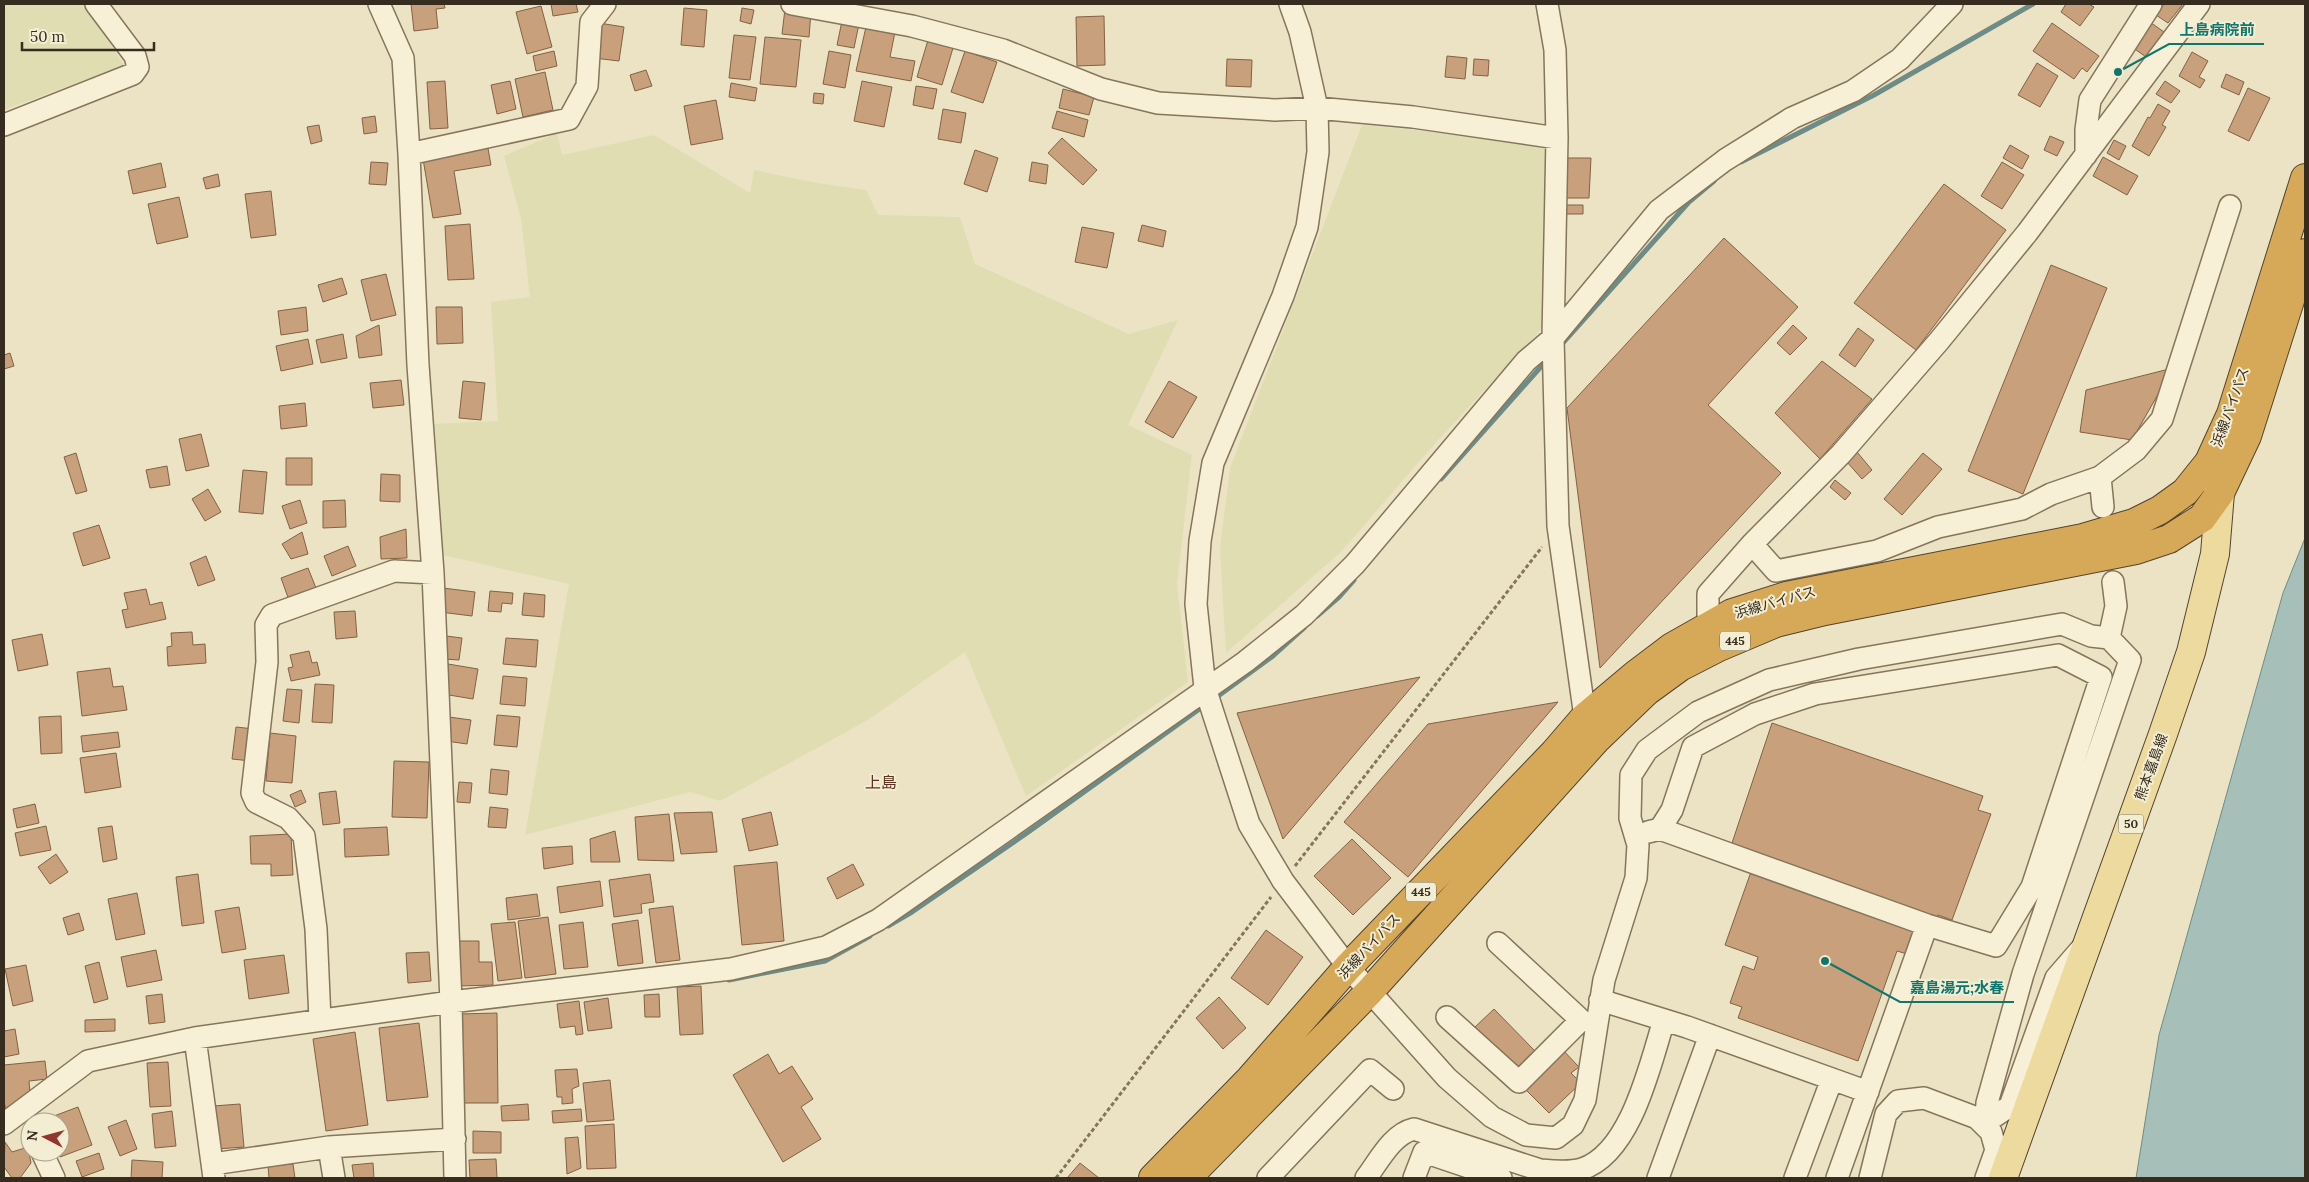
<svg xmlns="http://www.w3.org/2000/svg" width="2309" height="1182" font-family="Lora,'Noto Sans JP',serif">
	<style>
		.farmland { fill: #e1ddb2 }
		.water { fill: #a6bfb9; stroke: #6d8c87 }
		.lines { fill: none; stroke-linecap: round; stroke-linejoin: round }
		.stream { stroke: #6d8c87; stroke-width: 5 }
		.building { fill: #c8a17c; stroke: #836143 }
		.minor-casing { stroke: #85755b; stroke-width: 24 }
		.major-casing { stroke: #53432f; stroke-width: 30 }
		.highway-casing { stroke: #53432f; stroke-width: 30 }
		.path { stroke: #85755b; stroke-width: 3; stroke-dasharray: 4 2.5; stroke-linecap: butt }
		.minor { stroke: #f7f0d7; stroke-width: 21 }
		.major { stroke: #edda9e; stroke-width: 28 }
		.highway { stroke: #d6a959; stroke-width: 28 }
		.labels { text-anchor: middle; stroke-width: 4; stroke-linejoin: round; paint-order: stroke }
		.shield { fill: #f3edd3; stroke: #6f6655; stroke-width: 1 }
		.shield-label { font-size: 12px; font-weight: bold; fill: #362c1f }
		.street-label { font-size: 14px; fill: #362c1f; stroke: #f3edd3 }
		.quarter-label { font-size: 16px; fill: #603320; stroke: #f3edd3 }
		.leader { fill: none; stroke: #0f766e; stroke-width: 2 }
		.callout-dot { fill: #0f766e; stroke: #f3edd3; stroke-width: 2 }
		.callout-label { font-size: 15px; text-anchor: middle; font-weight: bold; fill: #0f766e; stroke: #f3edd3; stroke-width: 4; stroke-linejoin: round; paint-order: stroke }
	</style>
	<rect width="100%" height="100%" fill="#ece3c4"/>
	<path class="farmland" d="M4,4H85L124,65L4,110Z
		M1362,125L1551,143L1542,328L1431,448L1341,552L1226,653L1220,548L1230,468Z
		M557,133L562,155L654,135L750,193L754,170L817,183L866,190L878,215L960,217L975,264L1129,334L1178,320L1128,425L1192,455L1177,584L1188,682L1026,796L965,652L868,720L720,801L690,792L525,835L569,584L443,555L434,424L498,421L491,302L530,297L521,219L504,156Z"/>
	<path class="water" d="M2305,538V1178H2136L2159,1035L2283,593Z"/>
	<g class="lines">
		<path class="stream" d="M1741,162L1874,95L2033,4
			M1561,345L1689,202L1714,181
			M1441,479L1547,360
			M1317,616L1339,597L1354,580
			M1214,699L1273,656L1304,628
			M888,926L912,912L1027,833L1205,705
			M729,980L825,961L870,936"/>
	</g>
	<path class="building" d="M411,4H444L445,8L436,9L438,28L414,31Z
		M551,4H576L578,12L553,16Z
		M2066,4H2089L2094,7L2080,26L2061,12Z
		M2164,4H2183L2168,23L2156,15Z
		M541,6L552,47L527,54L516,12Z
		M684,8L707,10L704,47L681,45Z
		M742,8L754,10L751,24L740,21Z
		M785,9L811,12L809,37L782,34Z
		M1104,16L1105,65L1077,66L1076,17Z
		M842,21L859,24L854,48L837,45Z
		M2150,22L2164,32L2146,57L2132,47Z
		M599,23L624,27L619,61L594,58Z
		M2052,23L2099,56L2087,72L2082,68L2074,79L2033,51Z
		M866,27L895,32L890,57L915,61L911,81L856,71Z
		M734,35L756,37L750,80L729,78Z
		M765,37L801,40L796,87L760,84Z
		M928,40L953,48L942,85L917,77Z
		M554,51L557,66L536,71L533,56Z
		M829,51L851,55L845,88L823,84Z
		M965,51L997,62L983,103L951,92Z
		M2192,52L2208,61L2199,77L2205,80L2200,88L2179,76Z
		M1447,56L1467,58L1465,79L1445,77Z
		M1227,59L1252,60L1251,87L1226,86Z
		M1474,59L1489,60L1488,76L1473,75Z
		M2037,63L2058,76L2040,107L2018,95Z
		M646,70L652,86L635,91L630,75Z
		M545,72L553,110L523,117L515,79Z
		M2226,74L2244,82L2239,95L2221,87Z
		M445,81L448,128L430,129L427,82Z
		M510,81L516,109L497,114L491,85Z
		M862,81L892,87L884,127L854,121Z
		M2165,81L2180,91L2171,103L2156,94Z
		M731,83L757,88L755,101L729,97Z
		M916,86L937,89L933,109L913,105Z
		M2248,88L2270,98L2249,141L2228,131Z
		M1063,89L1094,97L1089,115L1059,108Z
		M814,93L824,94L823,104L813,103Z
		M716,100L723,139L691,145L684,106Z
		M2158,104L2170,111L2162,125L2166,127L2149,156L2132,146L2148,117L2150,118Z
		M943,109L966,113L961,143L938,139Z
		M1057,111L1088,120L1084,137L1052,128Z
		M375,116L377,132L364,134L362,118Z
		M319,125L322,141L311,144L307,127Z
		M2050,136L2064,142L2057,156L2044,150Z
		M1062,138L1097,170L1083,185L1048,153Z
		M2114,140L2126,146L2119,160L2107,153Z
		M487,143L491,165L454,171L461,214L433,218L422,153Z
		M2010,145L2029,156L2022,169L2003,158Z
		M975,150L998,158L987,192L964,184Z
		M2103,157L2138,176L2127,195L2093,176Z
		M1567,158H1591L1589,198H1565Z
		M371,162L388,163L386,185L369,184Z
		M1032,162L1048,165L1046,184L1029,181Z
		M2002,162L2024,175L2002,209L1981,196Z
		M161,163L166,187L133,194L128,171Z
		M218,174L220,186L206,189L203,178Z
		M1944,184L2006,230L1916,350L1854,303Z
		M271,191L276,235L251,238L245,194Z
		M179,197L188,237L157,244L148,204Z
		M1565,205H1583V214H1565Z
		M470,224L474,279L448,280L445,226Z
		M1142,225L1166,231L1163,247L1138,241Z
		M1082,227L1114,233L1107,268L1075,262Z
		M1724,238L1798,307L1708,405L1781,473L1600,668L1567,408Z
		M2051,265L2107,288L2023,494L1968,471Z
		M386,274L396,315L371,321L361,280Z
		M342,278L347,294L323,302L318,285Z
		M306,307L308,331L281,335L278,311Z
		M436,307H462L463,343L437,344Z
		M379,325L382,355L359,358L356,336Z
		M1793,325L1807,338L1790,355L1777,343Z
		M1858,328L1874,340L1855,367L1839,355Z
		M343,334L347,358L321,363L316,340Z
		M308,339L313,364L281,371L276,346Z
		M10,353L14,366L4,369V355Z
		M1822,361L1872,399L1820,459L1775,413Z
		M2173,368L2132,440L2080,432L2086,390Z
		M401,380L404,405L373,408L370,383Z
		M463,381L485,383L481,420L459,418Z
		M1169,381L1197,397L1173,438L1145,422Z
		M305,403L307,426L281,429L279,406Z
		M201,434L209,466L186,471L179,439Z
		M1857,452L1872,470L1862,479L1847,462Z
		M76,453L87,491L76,494L64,457Z
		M1923,453L1942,469L1902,515L1884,499Z
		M286,458H312V485H286Z
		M167,466L170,485L150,488L146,470Z
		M243,470L267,472L263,514L239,512Z
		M381,474L400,475V502L380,501Z
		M1835,480L1851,493L1845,500L1830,487Z
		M208,489L221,512L205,521L192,499Z
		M300,500L307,523L290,529L282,506Z
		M345,500L346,527L323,528V501Z
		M99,525L110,558L83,566L73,533Z
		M406,529L407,558L381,559L380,537Z
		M302,532L308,554L291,559L282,544Z
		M348,546L356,566L332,576L324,556Z
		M206,556L215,580L198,586L190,563Z
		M308,568L318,593L290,603L281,578Z
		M443,588L475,592L472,616L440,612Z
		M146,589L150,605L162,602L166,619L126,628L122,610L128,609L124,593Z
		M490,591L513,593L512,604L502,603L501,612L488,611Z
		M524,593L545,595L544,617L522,615Z
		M355,611L357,637L336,639L334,612Z
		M192,632L193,645L205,644L206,663L168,666L167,647L172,646L171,633Z
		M42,634L48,665L18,671L12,640Z
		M446,636L462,638L459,660L443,659Z
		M506,638L538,640L536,667L503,664Z
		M309,651L312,663L317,662L320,675L291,681L288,668L293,667L290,655Z
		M448,664L478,669L473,699L443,694Z
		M110,668L113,687L123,686L127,710L82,716L77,672Z
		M503,676L527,678L525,706L500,704Z
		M1420,677L1283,839L1237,713Z
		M315,684L334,685L332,723L312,722Z
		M287,689L302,690L299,723L283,721Z
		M1558,702L1408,877L1344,822L1428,724Z
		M497,715L520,717L517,747L494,745Z
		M61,716L62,753L41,754L39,717Z
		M449,717L471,720L467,744L446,741Z
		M1772,723L1983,796L1978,810L1991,814L1952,920L1938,915L1936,920L1731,846Z
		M236,727L254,729L251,761L232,759Z
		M118,732L120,747L83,752L81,736Z
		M270,733L296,736L292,783L266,781Z
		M116,753L121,787L85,793L80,758Z
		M394,761L429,762L427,818L392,817Z
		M491,769L509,771L507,795L489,793Z
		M459,782L472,783L470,803L457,802Z
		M301,790L306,802L295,807L290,795Z
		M336,791L340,823L323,825L319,793Z
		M35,804L39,823L17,828L13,809Z
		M490,807L508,809L506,828L488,827Z
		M712,812L717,852L681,854L674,813Z
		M771,812L778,845L749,851L742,819Z
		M669,814L674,861L638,860L635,817Z
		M46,826L51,850L20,856L15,833Z
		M112,826L117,859L103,862L98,828Z
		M387,827L389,855L345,857L344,829Z
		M615,831L620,862H591L590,839Z
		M291,834L293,875L271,876V864H251L250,836Z
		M1352,839L1391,878L1353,915L1314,876Z
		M572,846L573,864L544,869L542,848Z
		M56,854L68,872L50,884L38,867Z
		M777,862L784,941L742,945L734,866Z
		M853,864L864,885L837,899L827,878Z
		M1752,869L1916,927L1907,954L1897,951L1858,1061L1738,1018L1742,1007L1730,1003L1743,966L1754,970L1758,957L1725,945Z
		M198,874L204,923L182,926L176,877Z
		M650,874L654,902L641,904L642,913L614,917L609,880Z
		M600,881L603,906L560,913L557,887Z
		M137,893L145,934L116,940L108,899Z
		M537,894L540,916L508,920L506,898Z
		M673,906L680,960L656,963L649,909Z
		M239,907L246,949L222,953L215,911Z
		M79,913L84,930L68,935L63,918Z
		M548,917L556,974L525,978L518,921Z
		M638,920L643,963L618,966L612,924Z
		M515,922L522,978L498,981L491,924Z
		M583,922L588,967L564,969L559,925Z
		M1266,930L1303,957L1268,1005L1231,978Z
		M459,941H479V962H492L493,985L459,986Z
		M156,950L162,980L127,987L121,957Z
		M429,952L431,981L408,983L406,953Z
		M284,955L289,993L249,999L244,960Z
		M99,962L108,999L94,1003L85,966Z
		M26,965L33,1001L13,1006L5,969Z
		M701,986L703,1034L680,1035L677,987Z
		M162,994L165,1022L149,1024L146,996Z
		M659,994L660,1017H645L644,995Z
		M1219,997L1246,1028L1223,1049L1196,1018Z
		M608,998L612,1028L588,1031L584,1002Z
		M579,1001L583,1034L576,1035L575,1026L560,1028L557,1004Z
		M1494,1009L1535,1051L1516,1070L1474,1028Z
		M497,1013L498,1103H461L460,1014Z
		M115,1019V1031L85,1032V1020Z
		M419,1023L428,1097L387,1101L379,1028Z
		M15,1029L19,1054L4,1057V1031Z
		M355,1032L368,1125L326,1131L313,1039Z
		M1561,1048L1579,1067L1571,1073L1581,1083L1549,1113L1522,1086Z
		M768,1054L779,1074L792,1066L813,1099L801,1107L821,1139L783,1162L733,1075Z
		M45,1061L47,1079L29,1081L30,1094L7,1111L4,1103V1065Z
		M168,1062L171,1106L150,1107L147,1063Z
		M577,1069L579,1086L572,1089L573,1103L562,1104V1097H557L555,1070Z
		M610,1080L614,1120L587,1122L583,1083Z
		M240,1104L244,1147L217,1149L213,1106Z
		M528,1104L529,1120L502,1121L501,1106Z
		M78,1107L92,1145L60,1157L58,1152H60V1122H47L46,1119Z
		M581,1109L582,1121L553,1123L552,1111Z
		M172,1111L176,1146L155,1148L152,1114Z
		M126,1120L137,1149L120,1156L108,1127Z
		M614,1124L616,1168L587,1169L585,1126Z
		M473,1131L501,1132V1153H473Z
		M578,1137L581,1168L567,1174L565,1138Z
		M5,1142L12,1152L28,1147L31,1163L20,1178H12L4,1167Z
		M99,1153L104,1169L82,1177L76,1161Z
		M496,1159L497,1178H470L469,1160Z
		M132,1160L163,1162L162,1178H131Z
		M373,1163L374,1178H354L352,1165Z
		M1080,1163L1099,1178H1067Z
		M293,1164L295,1178H269L268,1166Z"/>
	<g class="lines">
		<g class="minor-casing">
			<path id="minor" d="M379,4L403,58L409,154L418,365L433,573L451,1002L455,1178
				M792,4L912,26L1003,50L1101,89L1158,103L1275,110L1317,108L1413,117L1557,138
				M1290,4L1300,32L1317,108L1318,152L1307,227L1283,296L1213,463L1200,541L1196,604L1205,688L1249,824L1283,881L1348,967L1447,1078L1492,1117L1526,1135L1556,1138L1573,1125L1585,1100L1604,980L1636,878L1638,845L1630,818L1631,775L1647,750L1698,712L1769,680L1859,659L2062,624L2091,636L2109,638L2130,660L2023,974L1987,1103L1986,1117
				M1547,4L1555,50L1557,138L1553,338L1558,526L1585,717L1590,729
				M4,125L133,74L138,67L135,56L96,4
				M409,154L569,119L587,86L591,22L605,4
				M2086,155V130L2090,100L2151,4
				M2100,477L2103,507
				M1752,544L1776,571L1877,551L1938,527L2022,509L2051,494L2100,477L2136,450L2162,419L2230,206
				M1714,638L1708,626V594L1752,544L1841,454L1939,341L2027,233L2199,4
				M2109,638L2116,606L2113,582
				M1660,829L1672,810L1693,747L1755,714L1815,694L2058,655L2101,677L2032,887L1996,946L1927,925
				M1648,832L1660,829L1927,925L1837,1178
				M1600,1000L1687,1027L1868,1092
				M1447,1017L1519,1082L1581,1020L1498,943
				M320,1020L316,929L304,836L288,818L256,802L252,793L267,662L266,625L272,615L394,571L433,573
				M195,1038L214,1178
				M1977,1118L1995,1116L2010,1106L2056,978L2082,948
				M4,1124L88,1061L195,1038L451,1002L731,969L826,947L878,920L1245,662L1304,615L1355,564L1494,399L1526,361L1553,338L1659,210L1725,160L1792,118L1853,91L1900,59L1952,4
				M329,1147L334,1178
				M42,1152L54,1178
				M213,1164L329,1147L455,1139
				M1268,1178L1370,1070L1393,1089
				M1366,1178C1379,1161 1392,1134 1414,1129L1540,1170C1552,1171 1569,1173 1582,1169C1631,1153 1650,1065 1664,1020
				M1414,1178L1424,1152L1501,1178
				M1658,1178L1710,1035
				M1795,1178L1832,1079
				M1870,1178L1886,1114L1898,1101L1924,1098L1977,1118L1991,1132L1996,1150L1986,1178"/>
		</g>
		<g class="major-casing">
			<path id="major" d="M2003,1178L2163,734L2191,652L2215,554L2220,493L2217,484"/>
		</g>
		<g class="highway-casing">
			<path id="highway" d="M1153,1178L1250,1079L1348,967L1554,753L1585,717L1635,675L1672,647L1732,613L1786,596L2083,538L2134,523L2160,510L2185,492L2209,462L2231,414L2305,178
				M1187,1178L1370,991L1596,740L1647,691L1680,667L1719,647L1776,623L1825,611L2136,550L2169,539L2202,518L2220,493L2247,436L2305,253"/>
		</g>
		<path class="path" d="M1295,866L1542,547
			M1056,1178L1271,897"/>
		<use href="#minor" class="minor"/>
		<use href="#major" class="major"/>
		<use href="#highway" class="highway"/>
	</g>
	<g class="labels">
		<g class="shield">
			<rect x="1720" y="631.5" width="30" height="19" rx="4"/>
			<rect x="2118.5" y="814.5" width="25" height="19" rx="4"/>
			<rect x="1406" y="882.5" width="30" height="19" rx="4"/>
		</g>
		<g class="shield-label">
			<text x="1735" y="645">445</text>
			<text x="2131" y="828">50</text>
			<text x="1421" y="896">445</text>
		</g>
		<g class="street-label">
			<text transform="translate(2230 407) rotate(-70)" y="5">浜線バイパス</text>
			<text transform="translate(1775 602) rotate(-16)" y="5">浜線バイパス</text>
			<text transform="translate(2151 767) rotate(-70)" y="5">熊本嘉島線</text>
			<text transform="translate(1369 946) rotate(-47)" y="5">浜線バイパス</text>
		</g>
		<g class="quarter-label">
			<text x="881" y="788">上島</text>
		</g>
	</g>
	<path class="leader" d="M2118 72L2169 44H2264M1825 961L1900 1002H2014"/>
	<g class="callout-dot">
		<circle cx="2118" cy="72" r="5"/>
		<circle cx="1825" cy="961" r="5"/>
	</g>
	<g class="callout-label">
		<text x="2217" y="35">上島病院前</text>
		<text x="1957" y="993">嘉島湯元;水春</text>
	</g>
	<rect width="2309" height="1182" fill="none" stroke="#362c1f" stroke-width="10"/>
	<g transform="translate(45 1137) rotate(276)"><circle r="24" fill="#f3edd3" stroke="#a7a08b"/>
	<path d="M0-4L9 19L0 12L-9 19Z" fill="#91362f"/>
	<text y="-8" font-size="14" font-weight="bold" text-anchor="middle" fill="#362c1f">N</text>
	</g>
	<path d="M22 42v8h132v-8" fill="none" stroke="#362c1f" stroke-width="2.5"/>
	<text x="30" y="42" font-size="15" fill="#362c1f" stroke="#f3edd3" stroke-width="4" paint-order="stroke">50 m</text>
</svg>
